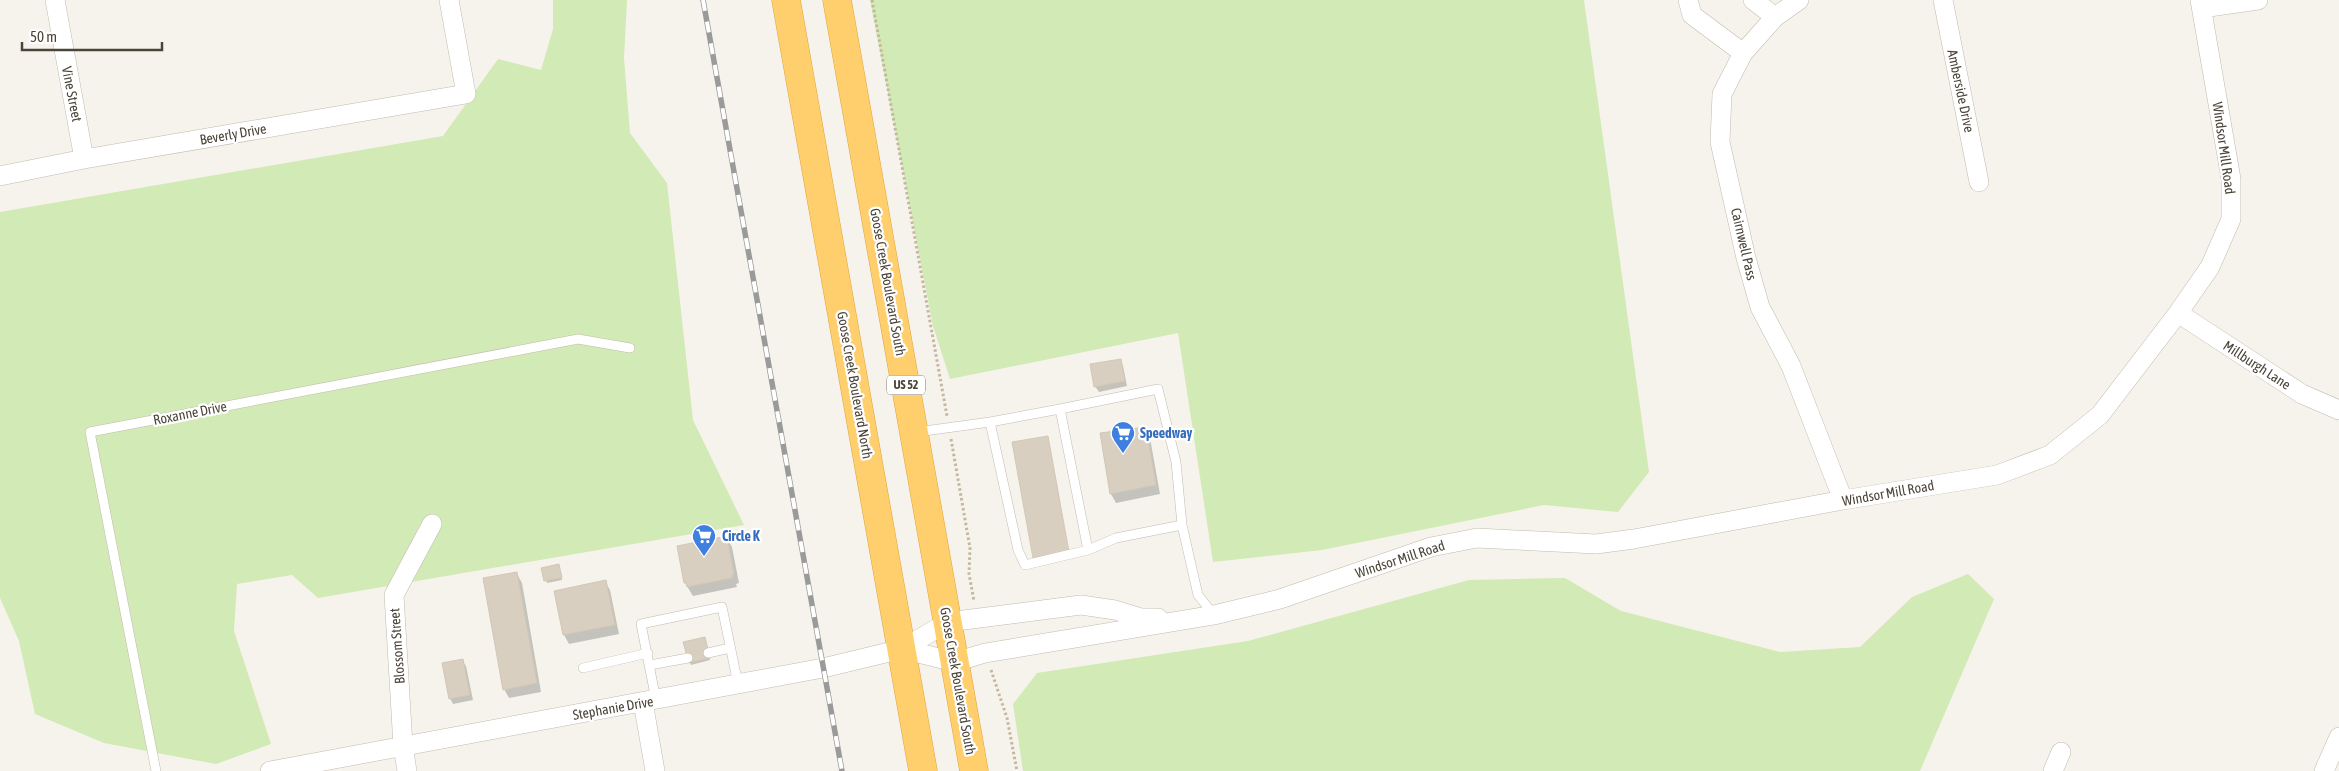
<svg xmlns="http://www.w3.org/2000/svg" width="2339" height="771" font-family="'Asap Condensed',sans-serif">
	<style>
		.green { fill: #d2eab5 }
		.shadow { fill: #0003 }
		.building { fill: #d8cfc1; stroke: #d3c7b4 }
		.lines { fill: none; stroke-linecap: round; stroke-linejoin: round }
		.lane-casing { stroke: #c2bbae; stroke-width: 10 }
		.street-casing { stroke: #c2bbae; stroke-width: 20 }
		.highway-casing { stroke: #e0a43c; stroke-width: 29 }
		.path { stroke: #c4b79f; stroke-width: 3; stroke-dasharray: 2.5 2.5; stroke-linecap: butt }
		.lane { stroke: #fff; stroke-width: 9 }
		.street { stroke: #fff; stroke-width: 19 }
		.highway { stroke: #ffcf6e; stroke-width: 28 }
		.rail-casing { stroke: #9a9a9a; stroke-width: 5.5 }
		.rail { stroke: #fff; stroke-width: 4; stroke-dasharray: 11; stroke-linecap: butt }
		.labels { text-anchor: middle; stroke-width: 4.5; stroke-linejoin: round; paint-order: stroke }
		.shield { fill: #fff; stroke: #817c74; stroke-width: 1 }
		.shield-label { font-size: 12px; font-weight: bold; fill: #4b4439 }
		.street-label { font-size: 14px; fill: #4b4439; stroke: #fff }
		.shop-label { font-size: 14px; font-weight: bold; fill: #366cbe; stroke: #fff; text-anchor: start }
	</style>
	<rect width="100%" height="100%" fill="#f6f3ec"/>
	<path class="green" d="M553,0H627L624,58L630,133L667,183L693,420L744,525L318,598L292,575L237,584L234,631L271,744L216,764L104,743L35,714L19,641L0,598V212L443,136L498,59L541,70L553,29Z
		M870,0H1584L1649,472L1618,512L1544,505L1322,550L1213,562L1178,333L950,379L933,326Z
		M1968,574L1994,599L1920,771H1023L1013,704L1037,673L1248,641L1469,580L1565,578L1621,611L1780,652L1860,647L1912,597Z"/>
	<path class="shadow" d="M1120,360L1123,366L1127,386L1099,392L1095,386Z
		M1145,429L1150,438L1160,494L1116,503L1111,494L1101,434Z
		M727,538L732,547L739,583L736,584L737,587L693,596L685,583Z
		M558,565L562,580L547,583L543,569Z
		M517,574L522,583L541,692L509,698L504,689Z
		M605,581L610,590L619,634L569,644L564,635Z
		M705,640L710,660L691,665L690,662Z
		M462,661L466,666L473,700L453,704L450,698Z"/>
	<path class="building" d="M1121,359L1125,381L1094,387L1090,364Z
		M1146,427L1156,485L1110,494L1100,433Z
		M1048,436L1069,552L1033,558L1012,442Z
		M727,536L734,575H732V578L687,587L686,583H684L677,546Z
		M559,564L562,578L544,581L541,568Z
		M517,572L537,683L503,690L483,578Z
		M606,580L615,625L563,635L554,591Z
		M705,637L710,658L689,663L683,642Z
		M463,659L470,695L449,699L442,663Z"/>
	<g class="lines">
		<g class="lane-casing">
			<path id="lane" d="M1060,409L1158,389L1176,462L1182,525
				M990,422L1060,409L1088,550
				M917,432L990,422L1018,550L1025,565L1088,550L1116,538L1182,525L1198,595L1214,615
				M708,653L730,648
				M650,665L688,658
				M583,668L648,653
				M656,700L641,624L722,607L738,684
				M156,771L90,432L578,339L630,348"/>
		</g>
		<g class="street-casing">
			<path id="street" d="M55,0L84,159
				M1688,0L1692,15L1743,53
				M1753,0L1775,17
				M1799,0L1775,17L1743,53L1722,94L1720,142L1746,258L1760,307L1791,366L1843,500
				M1943,0L1979,182
				M2202,8L2258,0
				M0,176L84,159L466,94L449,0
				M2178,313L2302,394L2339,410
				M902,649L955,662L985,653L1214,615L1280,599L1431,547L1477,538L1596,544L1634,539L1843,500L1997,475L2050,455L2100,415L2178,313L2210,267L2231,219V179L2200,0
				M643,702L655,771
				M270,771L823,668L902,649L948,622L1081,605L1115,610L1141,618H1158
				M407,771L403,746L394,595L432,524
				M2053,771L2061,752
				M2324,771L2339,737"/>
		</g>
		<g class="highway-casing">
			<path id="highway" d="M786,0L923,771
				M837,0L974,771"/>
		</g>
		<path class="path" d="M872,0L947,416
			M951,439L970,548L969,574L974,601
			M991,670L1007,718L1017,771"/>
		<use href="#lane" class="lane"/>
		<use href="#street" class="street"/>
		<use href="#highway" class="highway"/>
		<g class="rail-casing">
			<path id="rail" d="M703,0L842,771"/>
		</g>
		<use href="#rail" class="rail"/>
	</g>
	<defs>
		<g id="supermarket-pin" transform="scale(1.25)"><path d="M0 17L-7.5 6A9.5 9.5 0 1 1 7.5 6Z" fill="#3f7fe0" stroke="#fff"/><path d="M-6-5.5h2.5l.6 2H6L4.5 2H-2.5L-4.4-4H-6ZM-1.5 3.2a1.3 1.3 0 1 0 .1 0ZM3 3.2a1.3 1.3 0 1 0 .1 0Z" fill="#fff"/></g>
	</defs>
	<g fill-rule="evenodd">
		<use href="#supermarket-pin" x="1123" y="433"/>
		<use href="#supermarket-pin" x="704" y="536"/>
	</g>
	<g class="labels">
		<rect class="shield" x="887" y="375.5" width="38" height="19" rx="4"/>
		<g class="shield-label">
			<text x="906" y="389">US 52</text>
		</g>
		<g class="street-label">
			<text transform="translate(1961 91) rotate(78)" y="5">Amberside Drive</text>
			<text transform="translate(72 94) rotate(79)" y="5">Vine Street</text>
			<text transform="translate(233 134) rotate(-10)" y="5">Beverly Drive</text>
			<text transform="translate(2224 148) rotate(82)" y="5">Windsor Mill Road</text>
			<text transform="translate(1744 244) rotate(77)" y="5">Cairnwell Pass</text>
			<text transform="translate(888 282) rotate(80)" y="5">Goose Creek Boulevard South</text>
			<text transform="translate(2257 365) rotate(33)" y="5">Millburgh Lane</text>
			<text transform="translate(855 385) rotate(80)" y="5">Goose Creek Boulevard North</text>
			<text transform="translate(190 413) rotate(-11)" y="5">Roxanne Drive</text>
			<text transform="translate(1888 493) rotate(-10)" y="5">Windsor Mill Road</text>
			<text transform="translate(1400 559) rotate(-18)" y="5">Windsor Mill Road</text>
			<text transform="translate(397 646) rotate(-94)" y="5">Blossom Street</text>
			<text transform="translate(958 681) rotate(80)" y="5">Goose Creek Boulevard South</text>
			<text transform="translate(613 708) rotate(-10)" y="5">Stephanie Drive</text>
		</g>
		<g class="shop-label">
			<text x="1140" y="438">Speedway</text>
			<text x="722" y="541">Circle K</text>
		</g>
	</g>
	<path d="M22 42v8h140v-8" fill="none" stroke="#4b4439" stroke-width="2.5"/>
	<text x="30" y="42" font-size="15" fill="#4b4439" stroke="#ffffff" stroke-width="4" paint-order="stroke">50 m</text>
</svg>
